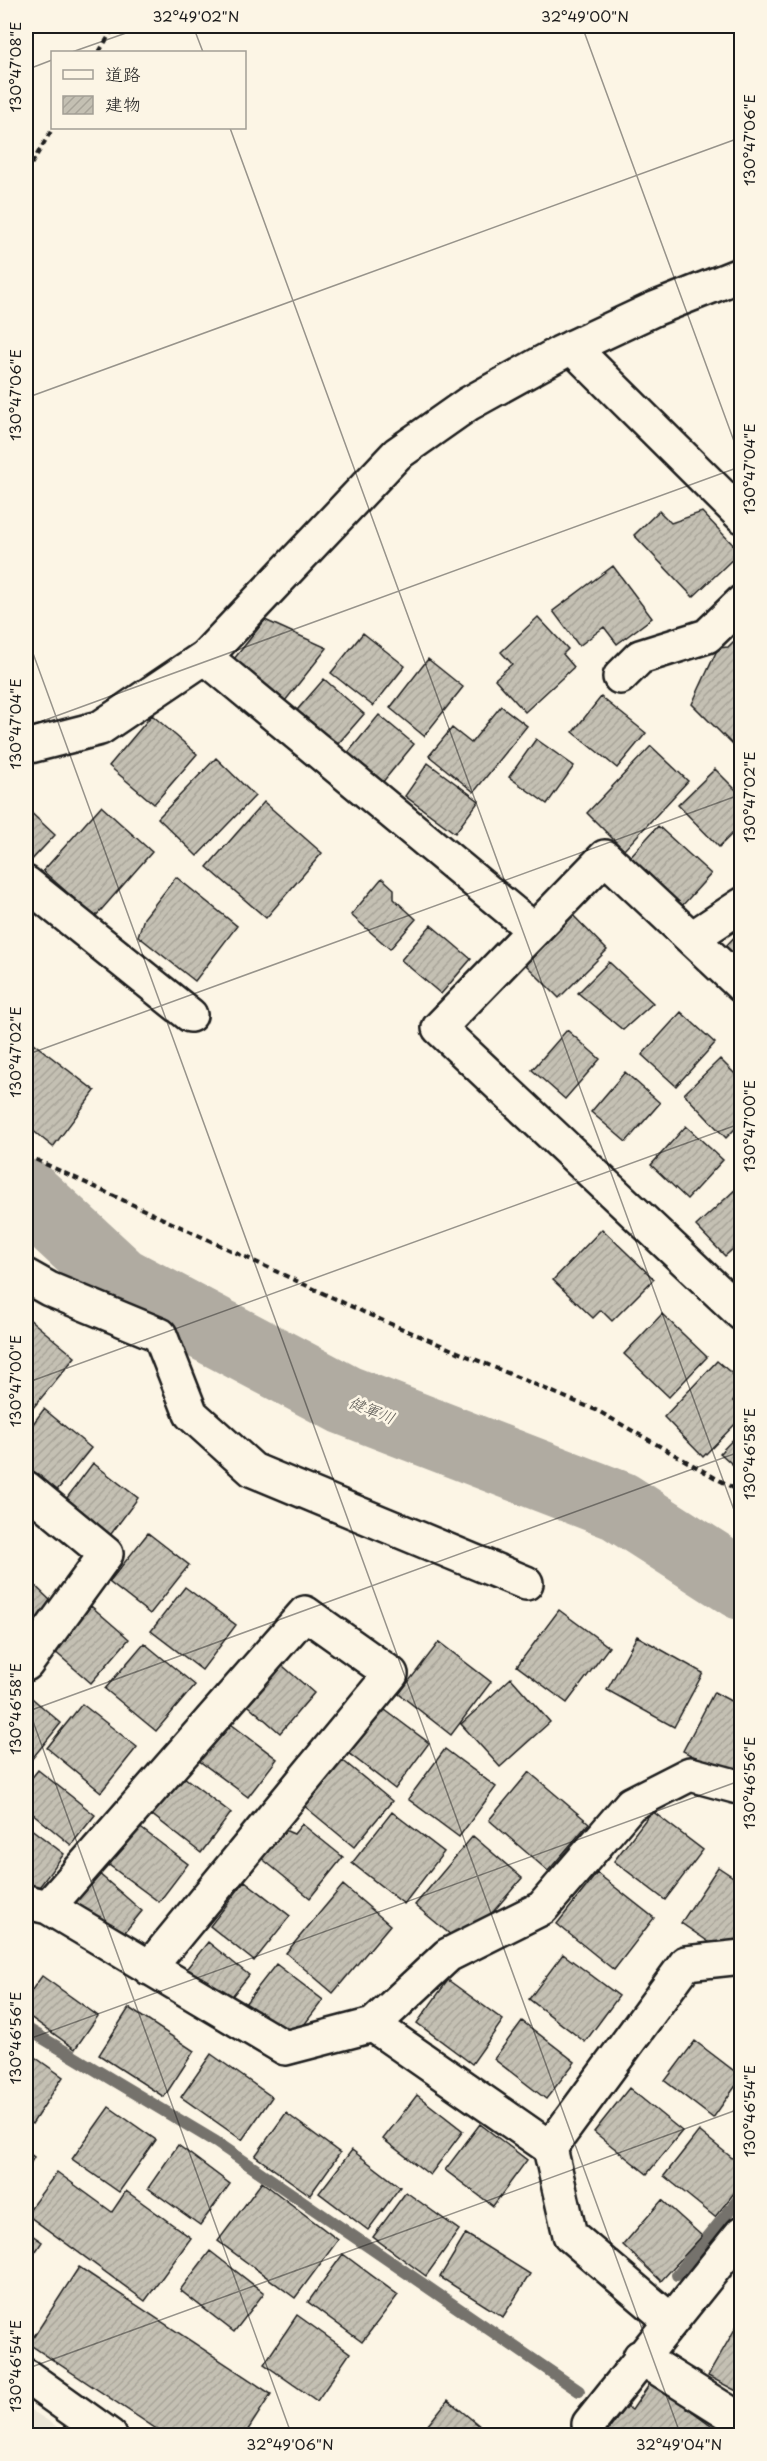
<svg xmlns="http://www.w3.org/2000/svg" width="767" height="2461" font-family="'Playpen Sans','Klee One',sans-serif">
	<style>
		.built { fill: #ebe5d6 }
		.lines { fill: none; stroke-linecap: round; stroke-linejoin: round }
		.stream { stroke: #75726c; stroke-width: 12 }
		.river { stroke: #b0aba1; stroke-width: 70 }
		.building { fill: url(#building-hatch); stroke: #1c1c1c; stroke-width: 1.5 }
		.minor-casing { stroke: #1c1c1c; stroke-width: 38 }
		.path { stroke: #1c1c1c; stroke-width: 4; stroke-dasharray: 6 4.5; stroke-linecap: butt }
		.minor { stroke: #fcf5e5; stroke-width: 33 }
		.ticks { fill: none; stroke: #1c1c1c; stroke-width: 1.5; stroke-opacity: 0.45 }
		.labels { text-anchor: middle; stroke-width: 5; stroke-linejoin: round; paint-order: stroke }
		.water-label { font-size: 16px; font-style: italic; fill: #575551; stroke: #fcf5e5 }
		.neatline { fill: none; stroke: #1c1c1c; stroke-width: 2 }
		.ticks-label { font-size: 15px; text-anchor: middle; fill: #1c1c1c }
	</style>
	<defs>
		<pattern id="building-hatch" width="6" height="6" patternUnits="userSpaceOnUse" patternTransform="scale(1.5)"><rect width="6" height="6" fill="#c4c0b3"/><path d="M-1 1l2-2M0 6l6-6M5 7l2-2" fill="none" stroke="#a8a499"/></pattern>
	</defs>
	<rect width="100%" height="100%" fill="#fcf5e5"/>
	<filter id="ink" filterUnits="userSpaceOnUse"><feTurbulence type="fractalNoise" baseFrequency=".0167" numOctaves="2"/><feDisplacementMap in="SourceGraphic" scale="12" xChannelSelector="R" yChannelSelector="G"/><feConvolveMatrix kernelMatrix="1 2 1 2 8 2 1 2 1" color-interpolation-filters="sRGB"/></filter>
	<g filter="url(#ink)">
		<path class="built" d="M26,2407L50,2422L69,2435H26Z"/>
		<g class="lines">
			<path class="stream" d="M26,2028L216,2142L579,2391
				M677,2275L742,2195"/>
			<path class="river" d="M26,1194L120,1281L345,1400L619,1506L742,1585"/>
		</g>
		<path class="building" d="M659,511L671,523L702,512L740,552L693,597L634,535Z
			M613,566L652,618L617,644L604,627L579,646L553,611Z
			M538,617L568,649L563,654L574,667L525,712L495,679L512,664L501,652Z
			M265,620L327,648L281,706L230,664Z
			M363,633L405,666L373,706L331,673Z
			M742,633V743L736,748L692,704L718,648L728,647Z
			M428,659L463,687L424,736L390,708Z
			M324,679L364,714L331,752L291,717Z
			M601,697L646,733L617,768L573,732Z
			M501,706L527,726L474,792L429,756L452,728L471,743Z
			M152,715L197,754L154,804L109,766Z
			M379,715L414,744L377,789L342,760Z
			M536,739L574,766L547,804L509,777Z
			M651,746L688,781L624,850L587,813Z
			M216,758L255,796L197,856L158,818Z
			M428,763L479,801L455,833L405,796Z
			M715,769L742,796V824L719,847L678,805Z
			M264,802L322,853L266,918L207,867Z
			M101,806L152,852L95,917L43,871Z
			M26,808L55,835L26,866Z
			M658,826L711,874L680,908L627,860Z
			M176,877L237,926L195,981L138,936L144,918Z
			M382,878L394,889V899L416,919L390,949L351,915Z
			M567,909L607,950L559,998L518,957Z
			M431,925L471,959L441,994L401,960Z
			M742,929V963L725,947Z
			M609,962L653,1003L623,1030L578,993Z
			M681,1012L715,1043L676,1086L642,1055Z
			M567,1030L600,1059L565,1099L532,1070Z
			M33,1043L95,1091L53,1147L26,1125V1053Z
			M720,1059L742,1081V1122L726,1138L684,1094Z
			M625,1072L660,1103L626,1142L591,1112Z
			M686,1126L723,1160L687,1199L651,1165Z
			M738,1187L742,1191V1241L725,1256L696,1226Z
			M602,1229L654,1279L612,1321L601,1310L593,1318L553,1280Z
			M662,1314L707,1357L669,1397L624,1354Z
			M28,1318L75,1357L28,1414L26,1412V1321Z
			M717,1361L742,1382L733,1401L742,1410V1417L703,1457L664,1417Z
			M44,1409L91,1448L50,1499L26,1479V1433Z
			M742,1430V1473L720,1453Z
			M93,1463L138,1498L105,1542L60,1507Z
			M148,1533L189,1565L150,1614L109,1582Z
			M26,1577L52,1602L26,1630Z
			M185,1587L236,1625L202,1670L151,1631Z
			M91,1606L129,1639L91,1683L53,1650Z
			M559,1610L609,1647L567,1703L517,1666Z
			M637,1636L703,1673L674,1727L607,1690Z
			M439,1642L491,1682L451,1735L399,1694Z
			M144,1643L195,1685L156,1731L105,1689Z
			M276,1660L314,1693L280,1733L242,1700Z
			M511,1678L550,1722L500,1767L461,1724Z
			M714,1692L742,1707V1764L734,1778L683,1751Z
			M26,1693L61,1723L31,1760L26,1755Z
			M82,1704L137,1747L101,1792L47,1748Z
			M381,1707L429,1743L395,1789L347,1752Z
			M223,1718L277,1759L248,1797L194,1757Z
			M445,1749L496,1787L459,1837L408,1799Z
			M335,1754L392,1801L354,1847L297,1800Z
			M38,1770L95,1815L71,1845L26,1808V1785Z
			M176,1771L231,1813L201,1853L146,1810Z
			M529,1772L589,1823L548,1871L489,1820Z
			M652,1811L703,1850L665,1900L614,1861Z
			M392,1812L444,1852L404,1904L352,1863Z
			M302,1824L343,1857L310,1898L260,1857L282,1829L294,1834Z
			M26,1825L64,1854L31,1898L26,1894Z
			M138,1826L188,1864L159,1902L109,1865Z
			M473,1836L522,1878L464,1946L415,1905Z
			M718,1867L742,1883V1942L731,1957L681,1923Z
			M97,1872L142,1911L116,1943L69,1905Z
			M597,1873L654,1918L614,1970L557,1924Z
			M245,1881L290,1916L254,1961L210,1926Z
			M343,1885L390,1925L333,1993L286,1953Z
			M208,1942L249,1975L225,2005L184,1972Z
			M563,1954L619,1996L585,2042L529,1999Z
			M276,1964L323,2000L288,2046L241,2009Z
			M42,1976L98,2016L75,2049L26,2014V1998Z
			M448,1980L503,2020L472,2064L417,2023Z
			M129,2008L194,2051L164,2097L99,2055Z
			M522,2021L575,2062L546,2099L494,2059Z
			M695,2041L742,2077L713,2118L665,2081Z
			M26,2051L63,2077L32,2124L26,2120Z
			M211,2054L272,2097L242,2140L181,2097Z
			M629,2088L682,2131L647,2174L594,2132Z
			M417,2095L463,2131L430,2175L383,2139Z
			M742,2102V2118L734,2111Z
			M109,2107L156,2140L119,2192L72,2159Z
			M286,2113L340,2153L310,2195L255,2156Z
			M480,2124L527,2160L493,2206L445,2170Z
			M699,2131L742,2166V2183L715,2217L664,2176Z
			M178,2145L230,2184L200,2225L148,2188Z
			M352,2150L400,2187L368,2230L319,2193Z
			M26,2151L34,2157L26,2171Z
			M57,2172L112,2212L126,2191L191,2238L145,2301L26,2214Z
			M262,2182L338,2240L295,2298L218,2241Z
			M406,2192L459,2230L426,2276L373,2237Z
			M662,2200L702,2236L661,2281L623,2245Z
			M26,2231L42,2242L26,2266Z
			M466,2234L530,2274L503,2317L440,2277Z
			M210,2251L264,2293L234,2332L180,2290Z
			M343,2254L398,2295L362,2342L308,2302Z
			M79,2267L271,2394L244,2436H167L29,2344Z
			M297,2315L350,2353L317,2401L264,2364Z
			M739,2322L742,2324V2394L708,2376Z
			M651,2382L692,2404L689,2409L726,2436H614L608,2431L626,2406L632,2410Z
			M448,2400L492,2436H419Z"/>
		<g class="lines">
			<g class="minor-casing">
				<path id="minor" d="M572,347L742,516
					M205,657L534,930
					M620,677L640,657L707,636L742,602
					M26,747L100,728L205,657L397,454L468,404L560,353L654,309L742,274
					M26,883L190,1015
					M692,938L742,905
					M742,986L605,857L439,1028L742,1314
					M26,1276L49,1289L160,1335L191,1414L253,1470L526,1583
					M26,1488L106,1554L26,1664
					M27,1902L48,1907L285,2048L373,2025L448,1955L542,1908L631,1804L690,1774L742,1788
					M48,1907L305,1613L391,1674L149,1968
					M373,2025L550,2148
					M671,2321L570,2235L550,2148L686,1963L742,1957
					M640,2357L742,2421
					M26,2376L110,2436
					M589,2424L742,2233"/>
			</g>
			<path class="path" d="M99,52L115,26
				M26,173L53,128
				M26,1155L372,1316L598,1411L742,1493"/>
			<use href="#minor" class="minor"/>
		</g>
	</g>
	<path class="ticks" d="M193,26L203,52M582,26L742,463M72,52L146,26M26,70L52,60M230,128L742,1532M26,398L742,137M26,634L681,2436M26,727L742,466M26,1055L742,794M26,1383L742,1123M26,1702L292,2436M26,1712L742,1451M26,2040L742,1780M26,2369L742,2108"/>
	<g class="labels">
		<g class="water-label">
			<text transform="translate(372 1410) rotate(22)" y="6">健軍川</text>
		</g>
	</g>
	<rect width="767" height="2461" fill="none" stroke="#fcf5e5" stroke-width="66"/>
	<rect x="51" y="51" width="195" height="78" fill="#fcf5e5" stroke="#a29e95" stroke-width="1.5"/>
	<rect x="63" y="70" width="30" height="9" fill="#fcf5e5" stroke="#a29e95" stroke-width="1.5"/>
	<text x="105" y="81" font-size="18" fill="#1c1c1c">道路</text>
	<rect x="63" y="96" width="30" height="18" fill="url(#building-hatch)" stroke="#a29e95" stroke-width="1.5"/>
	<text x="105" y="111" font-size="18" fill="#1c1c1c">建物</text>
	<rect x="33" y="33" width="701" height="2395" class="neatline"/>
	<g class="ticks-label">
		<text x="196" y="22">32°49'02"N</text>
		<text x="585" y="22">32°49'00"N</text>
		<text transform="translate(16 67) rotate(-90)" y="5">130°47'08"E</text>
		<text transform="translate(750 140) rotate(-90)" y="5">130°47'06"E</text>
		<text transform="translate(16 395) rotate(-90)" y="5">130°47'06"E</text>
		<text transform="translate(750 469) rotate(-90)" y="5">130°47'04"E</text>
		<text transform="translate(16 724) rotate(-90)" y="5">130°47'04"E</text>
		<text transform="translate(750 797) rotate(-90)" y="5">130°47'02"E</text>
		<text transform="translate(16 1052) rotate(-90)" y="5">130°47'02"E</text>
		<text transform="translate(750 1126) rotate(-90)" y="5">130°47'00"E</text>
		<text transform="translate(16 1381) rotate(-90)" y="5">130°47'00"E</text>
		<text transform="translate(750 1454) rotate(-90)" y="5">130°46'58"E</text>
		<text transform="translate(16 1709) rotate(-90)" y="5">130°46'58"E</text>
		<text transform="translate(750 1783) rotate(-90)" y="5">130°46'56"E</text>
		<text transform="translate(16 2038) rotate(-90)" y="5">130°46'56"E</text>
		<text transform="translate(750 2111) rotate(-90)" y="5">130°46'54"E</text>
		<text transform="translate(16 2366) rotate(-90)" y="5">130°46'54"E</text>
		<text x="290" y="2450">32°49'06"N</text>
		<text x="679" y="2450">32°49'04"N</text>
	</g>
</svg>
